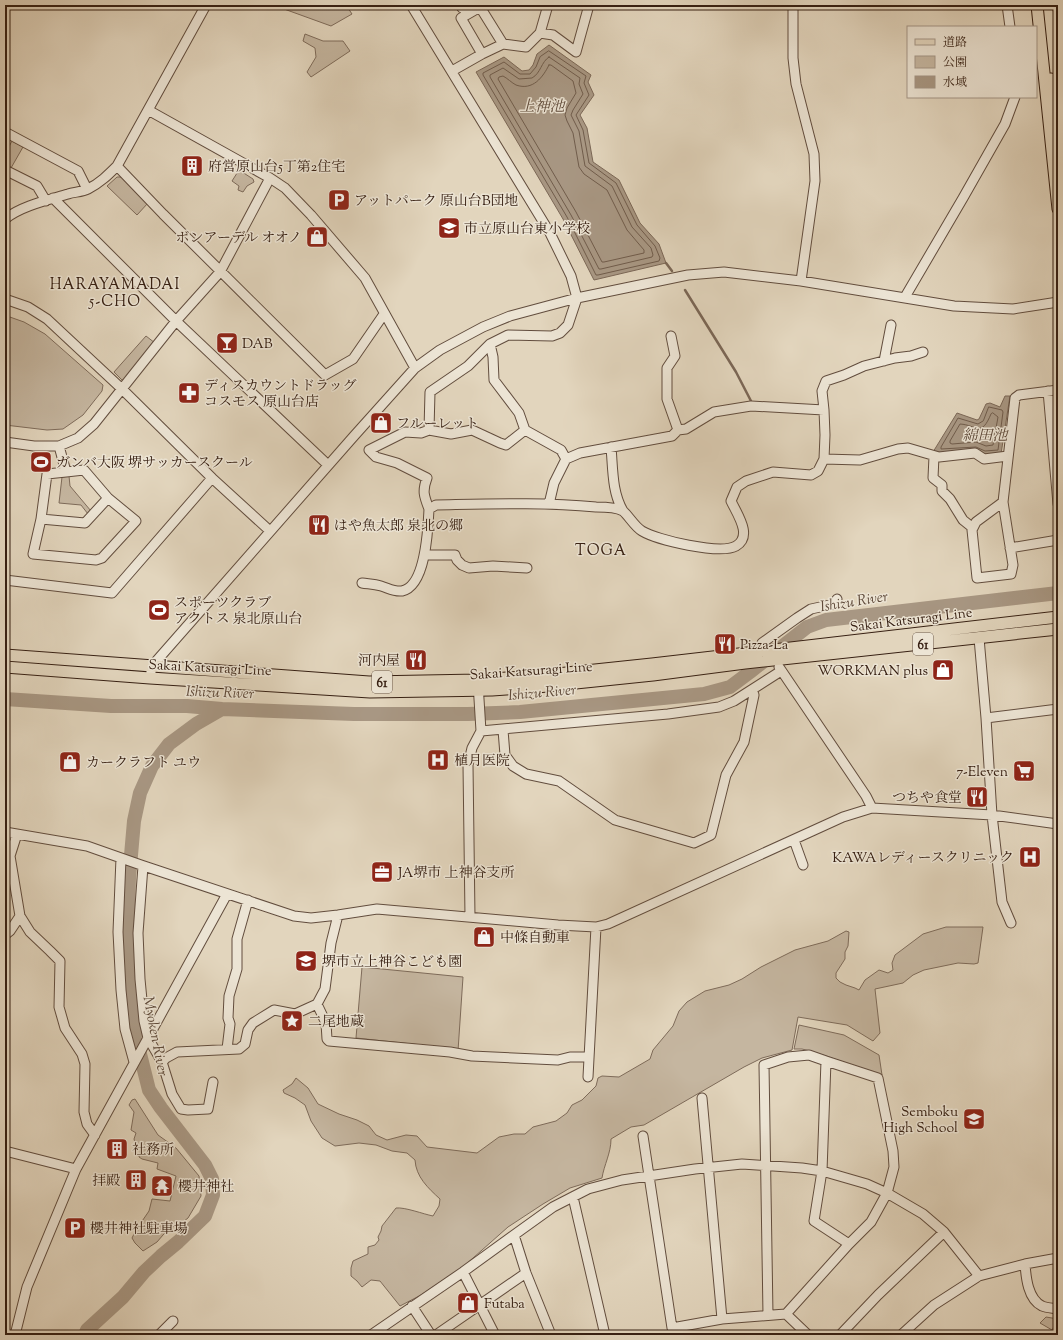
<svg xmlns="http://www.w3.org/2000/svg" width="1063" height="1340" font-family="'Sorts Mill Goudy','Noto Serif JP',serif">
	<style>
		.green { fill: #c5b6a0; stroke: #7e6b5a }
		.water { fill: #a89783; stroke: #7b6756 }
		.lines { fill: none; stroke-linecap: round; stroke-linejoin: round }
		.shore { stroke: #705c4b; stroke-width: 1 }
		.stream { stroke: #7b6756; stroke-width: 2.5 }
		.river { stroke: #a89783; stroke-width: 14 }
		.minor-casing { stroke: #624d3e; stroke-width: 11 }
		.major-casing { stroke: #372013; stroke-width: 13 }
		.minor { stroke: #ece4d4; stroke-width: 9 }
		.major { stroke: #e2d5bd; stroke-width: 11 }
		.rail { stroke: #372013; stroke-width: 2.5; stroke-dasharray: 7 7; stroke-linecap: butt }
		.labels { text-anchor: middle; stroke-width: 3; stroke-linejoin: round; paint-order: stroke }
		.shield { fill: #ece4d4; stroke: #6d5b4d; stroke-width: 1 }
		.shield-label { font-size: 13px; font-weight: bold; fill: #372013 }
		.poi-label { font-size: 14px; fill: #372013; stroke: #ece4d4; text-anchor: start }
		.street-label { font-size: 14px; fill: #372013; stroke: #ece4d4 }
		.water-label { font-size: 15px; font-style: italic; fill: #5f4a3a; stroke: #ece4d4 }
		.neighbourhood-label { font-size: 15px; letter-spacing: 1px; fill: #372013; stroke: #ece4d4 }
	</style>
	<rect width="100%" height="100%" fill="#e2d5bd"/>
	<filter id="stains"><feTurbulence type="fractalNoise" baseFrequency=".005" numOctaves="4"/><feColorMatrix values="0 0 0 0 .2 0 0 0 0 .09 0 0 0 0 .02 0 0 0 .5 -.17"/></filter>
	<radialGradient id="worn" r=".72"><stop offset=".6" stop-color="#630" stop-opacity="0"/><stop offset="1" stop-color="#630" stop-opacity=".3"/></radialGradient>
	<path class="green" d="M273,5H346L352,14L331,26Z
		M305,34L323,41H343L350,51L311,77L307,72L316,57L315,48L303,41Z
		M12,141L23,147L11,168L5,165V154Z
		M239,170L253,179L254,182L247,186L243,192L238,190L239,186L232,181Z
		M117,177H123L148,203L137,215L107,186Z
		M7,316L24,322L45,334L103,385L102,391L83,415L63,429L47,430L5,425V329Z
		M146,336L155,343L126,380H122L114,372Z
		M69,476L70,486L91,511L88,514L81,505L59,503L62,477Z
		M946,927H983L978,963L974,964L958,963L924,970L913,975L903,983L875,989L880,1033L873,1041L847,1025L798,1017L792,1050L762,1058L744,1067L644,1125L631,1127L611,1139C611,1153 604,1165 602,1178L570,1188L543,1204L508,1227L464,1266L421,1295L400,1306L380,1281L371,1280L362,1287L357,1281L351,1276V1268L353,1261L368,1254V1247L375,1245L379,1240L378,1237L381,1231L382,1226L396,1208C405,1207 423,1214 433,1216L439,1206L440,1199C428,1188 416,1177 415,1160L407,1153L392,1151L376,1145L359,1143L335,1146L322,1138L311,1121L305,1105L295,1098L284,1093L283,1090L292,1084L296,1078L308,1088L318,1104L339,1114L357,1120L369,1126L376,1135L387,1140L406,1135L417,1136L427,1147L477,1153L499,1137L514,1134H525L533,1127L556,1121L567,1113L572,1105L582,1100L596,1086L598,1078L602,1076L619,1077L650,1059L653,1050L673,1026L679,1011L687,1002L705,991L729,985L742,979L761,967L795,950L828,941L846,931L849,932L848,946L845,952V959L836,973V978L840,982L846,985L855,988L859,990L865,980L879,970L888,973L893,970L892,963L895,955L923,934Z
		M362,967L463,977L458,1051L440,1047L356,1038Z
		M799,1025L844,1035L879,1055L882,1075L814,1052L802,1049H794Z
		M135,1099L158,1135L176,1148L199,1176L201,1196L188,1218L179,1225L169,1228L157,1242L143,1251L135,1243L132,1238L136,1230L149,1211L152,1199L170,1201L176,1176L157,1169L158,1163L142,1159L139,1157L141,1146L135,1143L134,1139L136,1133L131,1130L134,1112L129,1105L132,1100Z
		M1046,1317L1058,1319L1052,1330L1040,1323Z"/>
	<path class="water" d="M549,45L591,75L588,82L594,95L580,115L587,128L593,162L619,180L640,223L659,244L666,263L594,280L563,219L476,72L504,57L522,71L529,70L533,65L537,54Z
		M1005,396H1010L1001,454L984,455L938,454L933,452L957,413L977,420L979,419L986,404L990,403L1000,407Z"/>
	<g class="lines">
		<path class="shore" d="M549,51L586,76L584,83L589,95L576,115L583,130L589,163L616,183L637,225L655,246L660,258L659,261L598,275H596L567,217L483,75V73L504,62L520,74H530L536,67L540,57Z
			M549,57L580,78L579,84L583,94L573,110L571,115L579,131L585,166L612,186L632,227L651,248L653,255L652,257L601,269H599L571,215L490,77V75L503,68L519,79L532,78C541,73 541,62 549,57Z
			M549,65H551L573,81L576,93L567,108L565,115L567,121L573,133L579,167L584,174L607,190L627,230L644,250V253L604,262H602L576,212L498,79L499,77L503,76C507,78 512,83 516,85C533,91 543,77 549,65Z
			M989,407L1002,410L1003,412L998,450L985,451L976,447L941,449V447L958,418L978,424L983,421Z
			M993,413L998,417L993,445L986,446L976,442L952,444L950,443V441L960,424C977,425 981,438 991,414Z"/>
		<path class="stream" d="M666,263L672,271
			M685,290L736,372L751,401"/>
		<path class="river" d="M5,699L111,706H187L222,709L354,714H468L520,712L704,694L730,687L750,672L807,627L826,620L1058,593
			M85,1335L87,1330L123,1297L144,1272L161,1256L178,1242L205,1216L213,1195L212,1179L205,1165L161,1108L149,1090L137,1042L130,995L128,914L129,878L134,821L140,793L152,766L169,744L196,724L222,709"/>
		<g class="minor-casing">
			<path id="minor" d="M411,5L550,233L571,276L577,298L568,325L560,333L552,336L508,335L490,344L468,366L430,392L429,430
				M460,5L462,8
				M548,5L540,33L553,35L576,52L589,5
				M793,5V58L796,84L814,154L815,181L801,281
				M1007,5L1010,27
				M480,7L503,44L482,54L461,18L480,7L483,5
				M503,44L526,47L540,33
				M452,71L482,54
				M148,110L270,178L285,188L311,215L365,278L415,368
				M5,132L78,171L87,189
				M117,166L163,214L325,375L353,359L384,314
				M5,170L37,186L46,201
				M53,198L176,321L328,465
				M5,219C21,206 48,200 68,194C74,192 82,192 88,189C100,183 108,175 117,166L206,5
				M905,297L963,198L1005,124L1015,97
				M5,299L28,307L47,319L122,389L212,478L270,531
				M671,336L675,356L667,368V399L678,430
				M490,344L493,357L494,380L519,413L525,430L561,450L566,459
				M884,361L891,325
				M1048,391L1058,504
				M525,430L506,445L500,443L472,430L451,434L429,430L421,433L405,432L369,450L376,457L397,463L427,478C422,491 424,496 429,509L436,505C489,504 543,502 596,507C604,507 616,507 623,511C629,516 634,526 642,531C657,540 720,555 736,546C753,536 737,514 731,501L737,487L746,481L773,472L811,475L818,471L824,459L825,435L824,410
				M5,442L34,446H59L78,438L94,424L176,321L220,272L270,178
				M59,446L66,472L47,474L41,519L33,554L96,560L102,558L136,521L108,498L84,470L66,472
				M611,447C613,470 612,492 623,511
				M934,456L933,478L942,485V491L950,499L963,520L973,528
				M824,459L860,460L898,449L908,448L939,457L975,453L984,459L1008,456
				M1003,502L976,522L972,530L977,578L1011,574L1013,565L1003,502L1015,398L1019,395L1058,390
				M549,504L554,483L566,459L580,453L672,436L678,430L686,429L714,412L751,406L824,410L822,391L826,381L844,375L864,366L895,358L911,356L923,352
				M41,519L85,523L108,498
				M1010,548L1058,540
				M424,555H455L457,560L462,565L469,568L493,566L527,568
				M5,580L112,593L212,478
				M362,583C368,584 374,584 381,586C388,588 394,592 402,591C426,586 428,529 429,509
				M979,638L986,718L992,815L1002,902L1011,923
				M762,643L797,618L811,609L834,604L837,599
				M779,667L866,796L872,808
				M150,678L152,666L354,436L415,368L440,350L483,327L510,316L577,298L688,275L724,272L801,281L954,306L1013,309L1058,302
				M986,718L1058,709
				M503,730L505,755L513,766L526,774L559,781L615,820L694,843L711,835L726,775L744,742L754,695L752,690
				M481,731L668,714L719,707L734,701L781,671
				M5,832L87,846L141,865L294,916L311,918L338,915L377,909L558,925L596,927L608,924L843,817L872,808L992,815L1058,824
				M17,834L10,856L20,916L30,932L50,951L60,961L59,1007L65,1028L82,1054L85,1064L84,1112L87,1124L95,1135
				M794,840L803,865
				M121,858L118,932L121,990L125,1029L134,1062
				M143,866L138,933L140,979L144,1021L148,1038L162,1062L166,1058L177,1052L239,1049L245,1044L248,1030L253,1023L274,1010L295,1014L317,1004L325,989L331,943L338,915
				M470,917L468,765L472,748L481,731L478,683
				M5,935L10,931L20,916
				M317,1004L326,1023L327,1039L329,1041L450,1052L472,1056L558,1060L570,1057H589
				M227,1049L230,1024L228,1018L229,996L237,969V939L248,900
				M162,1062L172,1094L181,1109L188,1110L208,1109L213,1082
				M588,1077L596,927
				M702,1098L722,1319
				M643,1136L672,1328L722,1319L786,1314L808,1335
				M5,1151L76,1169
				M573,1197L605,1335
				M1025,1264C1026,1278 1028,1299 1042,1306C1047,1308 1053,1308 1058,1309
				M463,1272L495,1335
				M412,1306L431,1335
				M786,1314L849,1244L871,1222L887,1193L894,1167L893,1151L878,1078L826,1061
				M768,1315L764,1065L788,1057L809,1055L826,1061L822,1171L814,1221L849,1244
				M15,1335L27,1287L76,1169L227,894
				M159,1335L173,1321
				M371,1335L463,1272L514,1235
				M436,1335L526,1273
				M551,1335L526,1273L514,1235L553,1207L588,1189L622,1180L695,1169L742,1164L802,1168L822,1171L867,1184L887,1193L923,1214L944,1232L979,1276
				M840,1335L878,1295L944,1232
				M901,1335L934,1305L979,1276L1025,1264L1058,1258"/>
		</g>
		<g class="major-casing">
			<path id="major" d="M1037,5L1058,209
				M1051,79L1058,120
				M5,655L369,682L478,680L538,676L652,664L1058,617
				M5,667L150,678L370,692L492,690L537,687L653,675L745,663L1058,629"/>
		</g>
		<use href="#minor" class="minor"/>
		<use href="#major" class="major"/>
		<path class="rail" d="M1053,5L1058,33"/>
	</g>
	<defs>
		<g id="building-square" transform="scale(1.15)"><rect x="-9" y="-9" width="18" height="18" rx="4" fill="#8f2418" stroke="#ece4d4"/><path d="M-4-6H4V6H1V3H-1V6H-4ZM-2.5-4.3h1.7v1.8h-1.7ZM.8-4.3h1.7v1.8H.8ZM-2.5-1h1.7V.8h-1.7ZM.8-1h1.7V.8H.8Z" fill="#fff"/></g>
		<g id="parking-square" transform="scale(1.15)"><rect x="-9" y="-9" width="18" height="18" rx="4" fill="#8f2418" stroke="#ece4d4"/><path d="M-3.5-5.5H1a3.5 3.5 0 0 1 0 7H-1V5.5H-3.5ZM-1-3.4V-.6H.8a1.4 1.4 0 0 0 0-2.8Z" fill="#fff"/></g>
		<g id="school-square" transform="scale(1.15)"><rect x="-9" y="-9" width="18" height="18" rx="4" fill="#8f2418" stroke="#ece4d4"/><path d="M0-5L7-2L0 1L-7-2ZM-4 1L0 2.5L4 1V4Q0 6-4 4Z" fill="#fff"/></g>
		<g id="shop-square" transform="scale(1.15)"><rect x="-9" y="-9" width="18" height="18" rx="4" fill="#8f2418" stroke="#ece4d4"/><path d="M-5-2.5h2.3a2.7 3.5 0 0 1 5.4 0H5L5.5 6h-11ZM-1.5-2.5h3a1.5 2.3 0 0 0-3 0Z" fill="#fff"/></g>
		<g id="bar-square" transform="scale(1.15)"><rect x="-9" y="-9" width="18" height="18" rx="4" fill="#8f2418" stroke="#ece4d4"/><path d="M-6-5H6L.8 .8V4.5H3.5V6h-7V4.5H-.8V.8Z" fill="#fff"/></g>
		<g id="pharmacy-square" transform="scale(1.15)"><rect x="-9" y="-9" width="18" height="18" rx="4" fill="#8f2418" stroke="#ece4d4"/><path d="M-2-6h4v4h4v4h-4v4h-4v-4h-4v-4h4Z" fill="#fff"/></g>
		<g id="stadium-square" transform="scale(1.15)"><rect x="-9" y="-9" width="18" height="18" rx="4" fill="#8f2418" stroke="#ece4d4"/><path d="M0-5a6.5 5 0 1 0 0 10a6.5 5 0 1 0 0-10ZM-3.5-1.8h7v3.6h-7Z" fill="#fff"/></g>
		<g id="restaurant-square" transform="scale(1.15)"><rect x="-9" y="-9" width="18" height="18" rx="4" fill="#8f2418" stroke="#ece4d4"/><path d="M-5-6h1v4h1v-4h1v4h1v-4h1v5L-1.5 .5V6h-2V.5L-5-1ZM5-6V6H3V1.5H1.5Q1.5-4 5-6Z" fill="#fff"/></g>
		<g id="hospital-square" transform="scale(1.15)"><rect x="-9" y="-9" width="18" height="18" rx="4" fill="#8f2418" stroke="#ece4d4"/><path d="M-5-5h3v3.5h4V-5h3V5h-3V1.5h-4V5h-3Z" fill="#fff"/></g>
		<g id="supermarket-square" transform="scale(1.15)"><rect x="-9" y="-9" width="18" height="18" rx="4" fill="#8f2418" stroke="#ece4d4"/><path d="M-6-5.5h2.5l.6 2H6L4.5 2H-2.5L-4.4-4H-6ZM-1.5 3.2a1.3 1.3 0 1 0 .1 0ZM3 3.2a1.3 1.3 0 1 0 .1 0Z" fill="#fff"/></g>
		<g id="office-square" transform="scale(1.15)"><rect x="-9" y="-9" width="18" height="18" rx="4" fill="#8f2418" stroke="#ece4d4"/><path d="M-6-3h4V-5.5h4V-3h4V5H-6ZM-1-4.5V-3h2v-1.5ZM-6 0V1H6V0Z" fill="#fff"/></g>
		<g id="sight-square" transform="scale(1.15)"><rect x="-9" y="-9" width="18" height="18" rx="4" fill="#8f2418" stroke="#ece4d4"/><path d="M0-6L1.8-2.2L6-1.7L2.9 1.2L3.7 5.4L0 3.3L-3.7 5.4L-2.9 1.2L-6-1.7L-1.8-2.2Z" fill="#fff"/></g>
		<g id="temple-square" transform="scale(1.15)"><rect x="-9" y="-9" width="18" height="18" rx="4" fill="#8f2418" stroke="#ece4d4"/><path d="M0-6L5-2H3V0L6.5 2.5H4V6H1.5V3h-3V6H-4V2.5H-6.5L-3 0V-2H-5Z" fill="#fff"/></g>
	</defs>
	<g fill-rule="evenodd">
		<use href="#building-square" x="192" y="166"/>
		<use href="#parking-square" x="339" y="200"/>
		<use href="#school-square" x="449" y="228"/>
		<use href="#shop-square" x="317" y="237"/>
		<use href="#bar-square" x="227" y="343"/>
		<use href="#pharmacy-square" x="189" y="393"/>
		<use href="#shop-square" x="381" y="423"/>
		<use href="#stadium-square" x="41" y="462"/>
		<use href="#restaurant-square" x="319" y="525"/>
		<use href="#stadium-square" x="159" y="610"/>
		<use href="#restaurant-square" x="725" y="644"/>
		<use href="#restaurant-square" x="416" y="660"/>
		<use href="#shop-square" x="943" y="670"/>
		<use href="#hospital-square" x="438" y="760"/>
		<use href="#shop-square" x="70" y="762"/>
		<use href="#supermarket-square" x="1024" y="771"/>
		<use href="#restaurant-square" x="977" y="797"/>
		<use href="#hospital-square" x="1030" y="857"/>
		<use href="#office-square" x="382" y="872"/>
		<use href="#shop-square" x="484" y="937"/>
		<use href="#school-square" x="306" y="961"/>
		<use href="#sight-square" x="292" y="1021"/>
		<use href="#school-square" x="974" y="1119"/>
		<use href="#building-square" x="117" y="1149"/>
		<use href="#building-square" x="136" y="1180"/>
		<use href="#temple-square" x="162" y="1186"/>
		<use href="#parking-square" x="75" y="1228"/>
		<use href="#shop-square" x="468" y="1303"/>
	</g>
	<g class="labels">
		<g class="shield">
			<rect x="913" y="633" width="20" height="22" rx="3"/>
			<rect x="372" y="671" width="20" height="22" rx="3"/>
		</g>
		<g class="shield-label">
			<text x="923" y="649">61</text>
			<text x="382" y="687">61</text>
		</g>
		<g class="poi-label">
			<text x="208" y="171">府営原山台5丁第2住宅</text>
			<text x="354" y="205">アットパーク 原山台B団地</text>
			<text x="464" y="233">市立原山台東小学校</text>
			<text x="302" y="242" text-anchor="end">ボンアーデル オオノ</text>
			<text x="242" y="348">DAB</text>
			<text x="204" y="390">ディスカウントドラッグ<tspan x="204" dy="16">コスモス 原山台店</tspan></text>
			<text x="396" y="428">フルーレット</text>
			<text x="56" y="467">ガンバ大阪 堺サッカースクール</text>
			<text x="334" y="530">はや魚太郎 泉北の郷</text>
			<text x="174" y="607">スポーツクラブ<tspan x="174" dy="16">アクトス 泉北原山台</tspan></text>
			<text x="740" y="649">Pizza-La</text>
			<text x="400" y="665" text-anchor="end">河内屋</text>
			<text x="928" y="675" text-anchor="end">WORKMAN plus</text>
			<text x="454" y="765">植月医院</text>
			<text x="86" y="767">カークラフト ユウ</text>
			<text x="1008" y="776" text-anchor="end">7-Eleven</text>
			<text x="962" y="802" text-anchor="end">つちや食堂</text>
			<text x="1014" y="862" text-anchor="end">KAWAレディースクリニック</text>
			<text x="398" y="877">JA堺市 上神谷支所</text>
			<text x="500" y="942">中條自動車</text>
			<text x="322" y="966">堺市立上神谷こども園</text>
			<text x="308" y="1026">二尾地蔵</text>
			<text x="958" y="1116" text-anchor="end">Semboku<tspan x="958" dy="16">High School</tspan></text>
			<text x="132" y="1154">社務所</text>
			<text x="120" y="1185" text-anchor="end">拝殿</text>
			<text x="178" y="1191">櫻井神社</text>
			<text x="90" y="1233">櫻井神社駐車場</text>
			<text x="484" y="1308">Futaba</text>
		</g>
		<g class="street-label">
			<text transform="translate(911 619) rotate(-7)" y="5">Sakai Katsuragi Line</text>
			<text transform="translate(210 667) rotate(3)" y="5">Sakai Katsuragi Line</text>
			<text transform="translate(531 670) rotate(-4)" y="5">Sakai Katsuragi Line</text>
		</g>
		<g class="water-label">
			<text x="542" y="111">上神池</text>
			<text x="985" y="440">綿田池</text>
			<text transform="translate(854 601) rotate(-9)" y="5">Ishizu River</text>
			<text transform="translate(220 692) rotate(2)" y="5">Ishizu River</text>
			<text transform="translate(542 692) rotate(-5)" y="5">Ishizu River</text>
			<text transform="translate(156 1036) rotate(79)" y="5">Myoken River</text>
		</g>
		<g class="neighbourhood-label">
			<text x="115" y="289">HARAYAMADAI<tspan x="115" dy="17">5-CHO</tspan></text>
			<text x="601" y="555">TOGA</text>
		</g>
	</g>
	<rect width="1063" height="1340" fill="none" stroke="#e2d5bd" stroke-width="20"/>
	<rect x="6" y="6" width="1051" height="1328" fill="none" stroke="#372013" stroke-width="2"/>
	<rect x="10" y="10" width="1043" height="1320" fill="none" stroke="#372013"/>
	<rect x="907" y="26" width="130" height="72" fill="#ece4d4" stroke="#a49687"/>
	<rect x="915" y="39" width="20" height="6" fill="#e2d5bd" stroke="#a49687"/>
	<text x="943" y="46" font-size="12" fill="#372013">道路</text>
	<rect x="915" y="56" width="20" height="12" fill="#c5b6a0" stroke="#a49687"/>
	<text x="943" y="66" font-size="12" fill="#372013">公園</text>
	<rect x="915" y="76" width="20" height="12" fill="#a89783" stroke="#a49687"/>
	<text x="943" y="86" font-size="12" fill="#372013">水域</text>
	<rect width="100%" height="100%" filter="url(#stains)"/>
	<rect width="100%" height="100%" fill="url(#worn)"/>
</svg>
